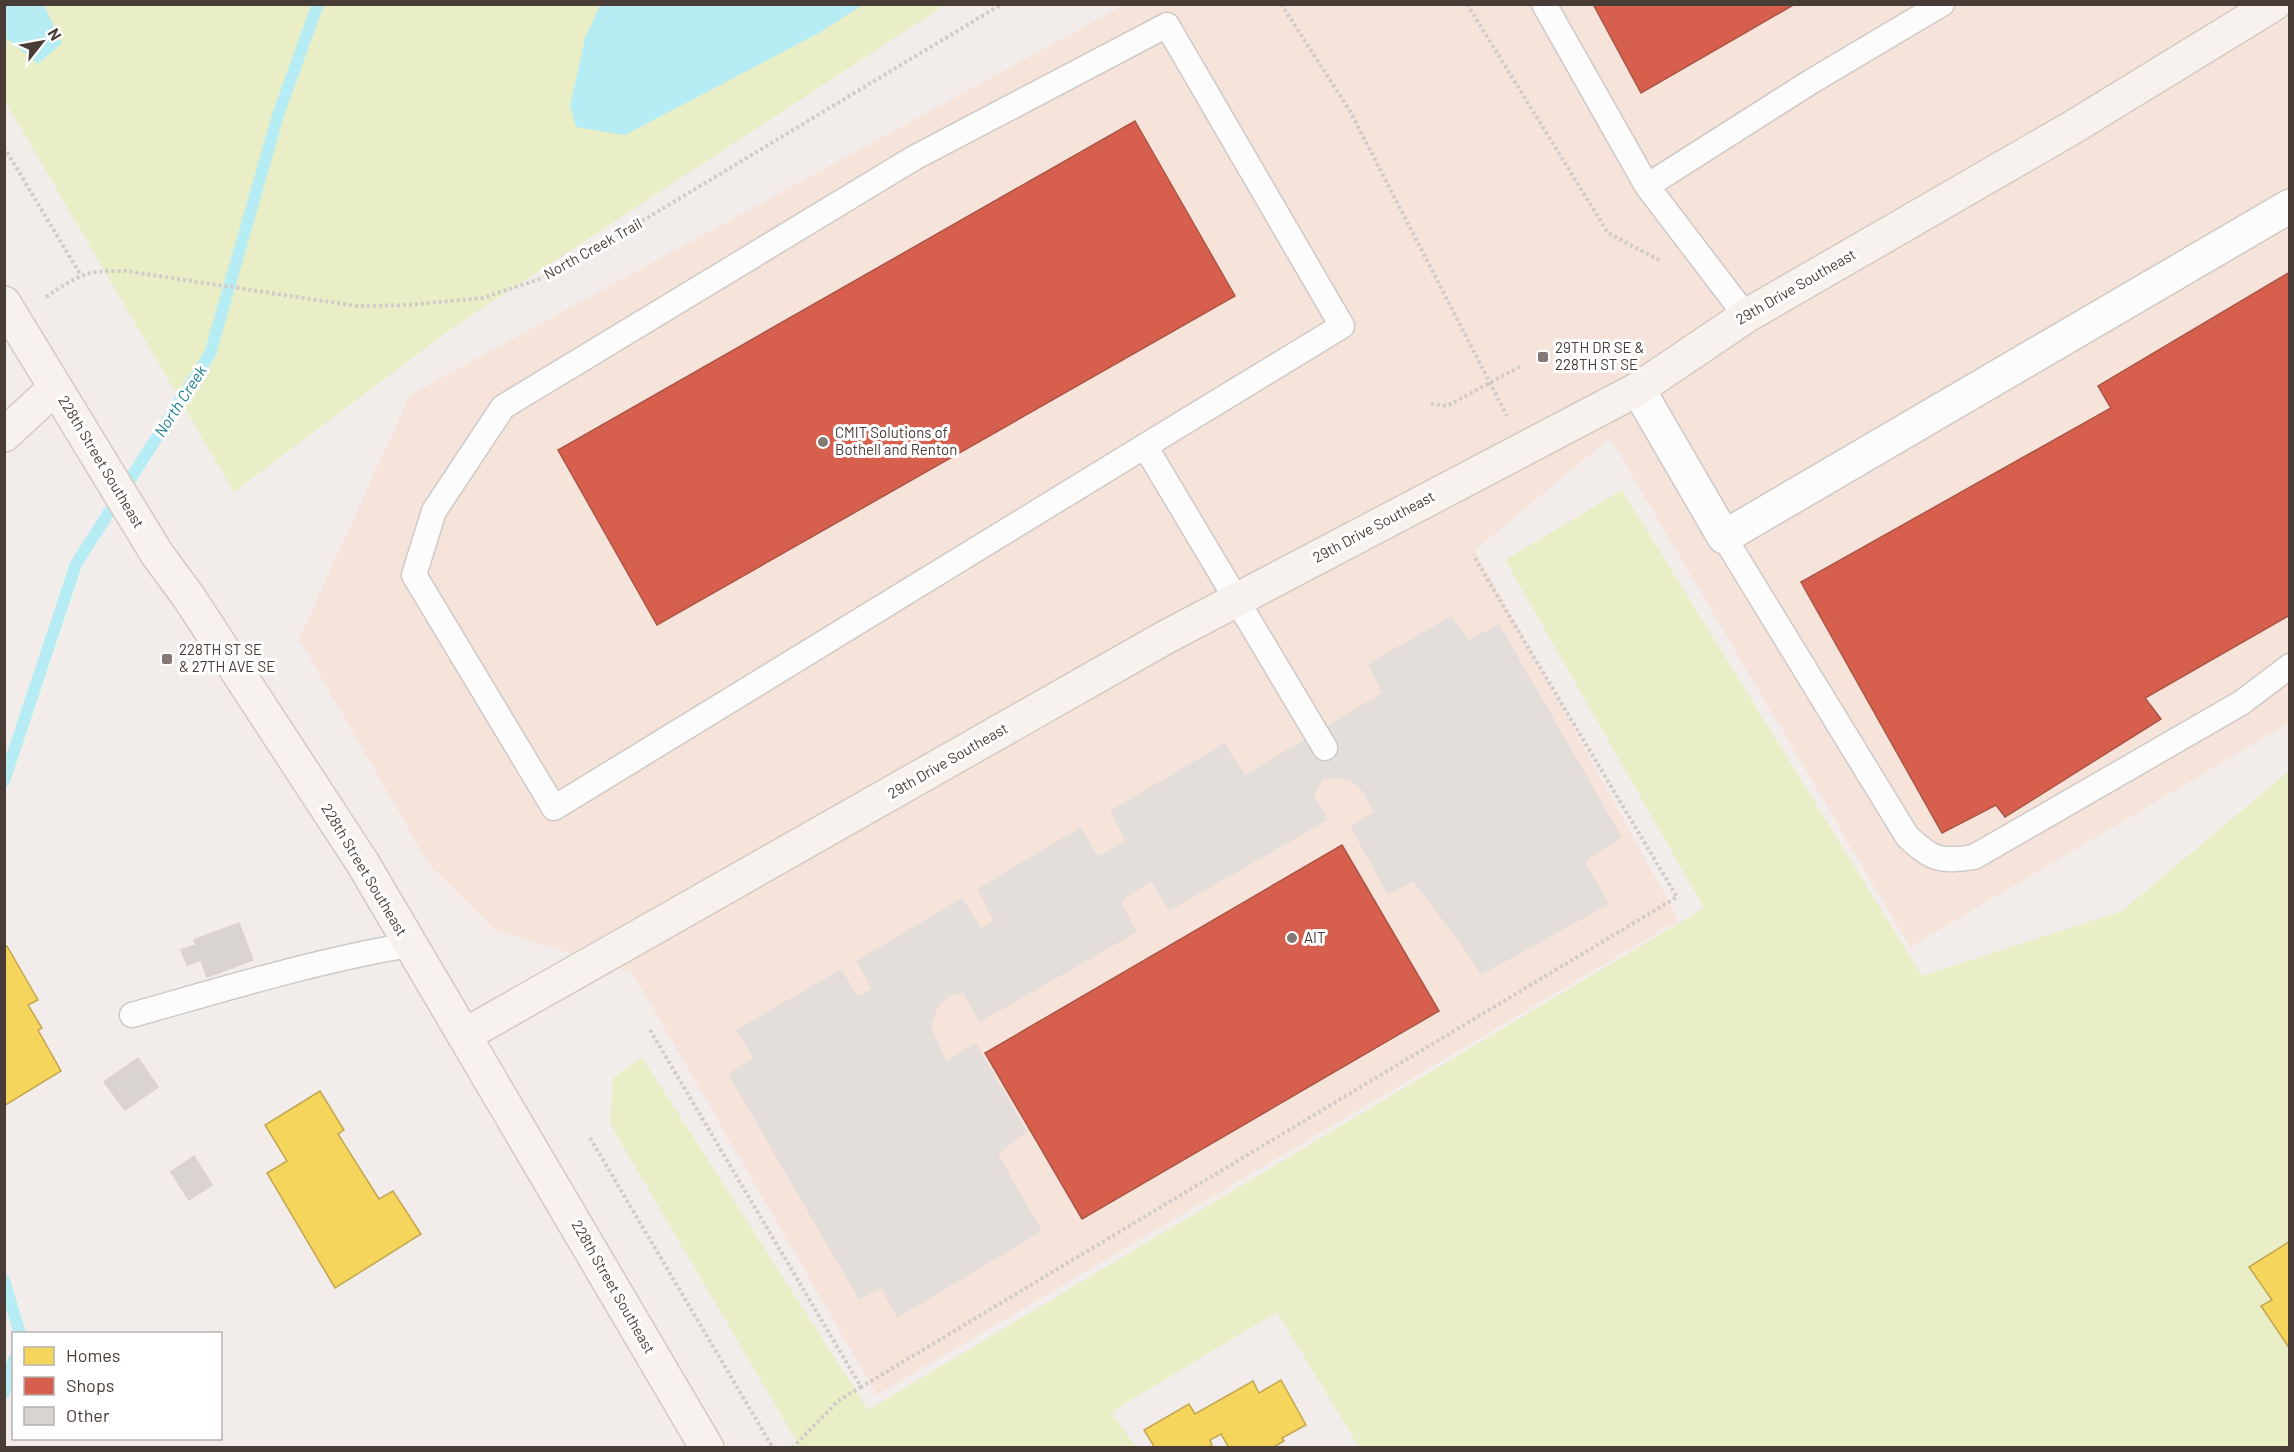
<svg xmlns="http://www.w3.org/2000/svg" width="2294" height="1452" font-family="Barlow,sans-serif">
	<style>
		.commercial { fill: #f6e4db }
		.green { fill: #eaeec7 }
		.parking { fill: #e4dedb }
		.water { fill: #b6edf4 }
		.homes { fill: #f6d55c; stroke: #c2a750; stroke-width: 1.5 }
		.shops { fill: #d6604d; stroke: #ac5546; stroke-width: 1.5 }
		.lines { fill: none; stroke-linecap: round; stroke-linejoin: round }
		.stream { stroke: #b6edf4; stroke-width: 12 }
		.building { fill: #dad4d1; stroke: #dad3d0; stroke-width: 1.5 }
		.lane-casing { stroke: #cfc9c6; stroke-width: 27 }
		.street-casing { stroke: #cfc9c6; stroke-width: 36 }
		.secondary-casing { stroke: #d5cac2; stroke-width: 36 }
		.path { stroke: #d2ccc9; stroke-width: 4; stroke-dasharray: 3 3; stroke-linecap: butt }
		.lane { stroke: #fdfcfc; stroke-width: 24 }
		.street { stroke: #fdfcfc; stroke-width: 33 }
		.secondary { stroke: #f7f2ee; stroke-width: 33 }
		.poi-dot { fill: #847974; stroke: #fff; stroke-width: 2 }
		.labels { text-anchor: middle; stroke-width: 6; stroke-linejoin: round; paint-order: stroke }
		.street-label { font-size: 15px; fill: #493b35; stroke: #fff }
		.poi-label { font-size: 15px; fill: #493b35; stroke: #fff; text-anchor: start }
		.water-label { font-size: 16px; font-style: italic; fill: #1c7d8c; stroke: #fff }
	</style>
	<rect width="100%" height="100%" fill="#f2edea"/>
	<path class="commercial" d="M1124,5H2289V723L1910,947L1610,438L1475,550L1679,920L877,1395L632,972L497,931L430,866L299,639L410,395Z"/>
	<path class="green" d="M4,5H945L455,326L234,492L5,101Z
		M1622,490L1922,976L2122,911L2289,771V1447H1359L1277,1312L1111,1412L1136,1447H800L610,1124L613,1078L642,1057L868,1410L1704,908L1505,560Z"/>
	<path class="parking" d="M1451,616L1469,640L1499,624L1622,837L1585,861L1609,904L1481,975L1461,944L1413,881L1388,895L1350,826L1374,812L1363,792L1349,779H1324L1314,794L1328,820L1169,911L1151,881L1121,901L1137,932L980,1022L963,993L951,995L938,1007L931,1026L946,1061L976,1043L1027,1132L998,1154L1042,1231L897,1318L881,1288L859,1300L728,1074L753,1058L736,1030L841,969L858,996L872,989L856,961L962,898L981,928L994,921L977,889L1081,827L1098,856L1125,841L1110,811L1225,743L1245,775L1382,693L1368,664Z"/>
	<path class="water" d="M4,5H44L62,43L38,64L5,37Z
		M600,5V4L863,5L817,34L625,135L576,127L570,106L585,38Z"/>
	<path class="homes" d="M7,946L38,1000L28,1005L42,1028L38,1030L61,1071L4,1106V947Z
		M320,1091L344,1130L338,1134L379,1199L393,1191L421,1234L335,1288L267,1173L287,1161L265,1125Z
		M2290,1241V1349L2261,1306L2272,1300L2249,1267Z
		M1281,1380L1306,1425L1282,1438L1284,1441L1272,1448H1229L1221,1434L1210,1440L1212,1445L1208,1448H1155L1144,1430L1189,1404L1195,1414L1253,1381L1259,1393Z"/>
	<path class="shops" d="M1593,4H1795L1641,93Z
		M1135,121L1235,296L657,625L558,450Z
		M2290,272V615L2145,698L2161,719L2005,817L1996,805L1942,833L1801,582L2111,408L2098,386Z
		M1342,845L1439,1011L1082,1219L985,1053Z"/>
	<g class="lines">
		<path class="stream" d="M4,781L76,564L210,354L279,112L318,4
			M4,1280L20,1334
			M4,1393L14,1359"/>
	</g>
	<path class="building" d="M239,923L253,960L207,977L201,960L187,965L181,950L196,945L194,940Z
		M138,1058L158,1087L125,1110L104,1082Z
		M194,1156L212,1185L189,1200L171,1172Z"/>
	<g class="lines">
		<g class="lane-casing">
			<path id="lane" d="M1544,4L1647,186L1812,81L1942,4
				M1647,186L1746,316
				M1145,446L554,808L414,575L434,511L503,407L914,158L1167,25L1342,326L1145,446L1325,748
				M1724,537L1907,836C1932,860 1940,862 1974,857L2241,703L2290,666
				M132,1015C224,989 315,961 409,945"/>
		</g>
		<g class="street-casing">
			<path id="street" d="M1638,389L1724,537L2290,206"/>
		</g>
		<g class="secondary-casing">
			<path id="secondary" d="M4,303L157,554L188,596L362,862L707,1448
				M4,435L55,388
				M465,1035L1166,637L1638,389L1746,316L2075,126L2274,4"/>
		</g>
		<path class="path" d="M1281,4L1350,111L1507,416
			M1467,4L1608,233L1659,260
			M4,147L80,274
			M46,297C79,275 85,270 126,271L356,306L408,305L482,298L543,278L647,218L1002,4
			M1431,404L1447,406L1523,365
			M650,1030L861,1387L1677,897L1473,555
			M590,1138L773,1448
			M792,1448L838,1401L861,1387"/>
		<use href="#lane" class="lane"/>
		<use href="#street" class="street"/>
		<use href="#secondary" class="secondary"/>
	</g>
	<g class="poi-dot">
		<rect x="1537" y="351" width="12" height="12" rx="3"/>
		<circle cx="823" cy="442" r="6"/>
		<rect x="161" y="653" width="12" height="12" rx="3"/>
		<circle cx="1292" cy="938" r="6"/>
	</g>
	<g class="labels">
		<g class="street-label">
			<text transform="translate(593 249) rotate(-29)" y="5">North Creek Trail</text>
			<text transform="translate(1796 287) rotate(-30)" y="5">29th Drive Southeast</text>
			<text transform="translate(101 462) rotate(59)" y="5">228th Street Southeast</text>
			<text transform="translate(1374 527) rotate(-28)" y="5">29th Drive Southeast</text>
			<text transform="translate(948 761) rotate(-30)" y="5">29th Drive Southeast</text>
			<text transform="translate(364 870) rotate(59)" y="5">228th Street Southeast</text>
			<text transform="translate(613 1287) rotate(60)" y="5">228th Street Southeast</text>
		</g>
		<g class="poi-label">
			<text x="1555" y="353">29TH DR SE &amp;<tspan x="1555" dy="17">228TH ST SE</tspan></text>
			<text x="835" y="438">CMIT Solutions of<tspan x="835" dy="17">Bothell and Renton</tspan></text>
			<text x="179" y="655">228TH ST SE<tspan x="179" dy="17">&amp; 27TH AVE SE</tspan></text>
			<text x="1304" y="943">AIT</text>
		</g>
		<g class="water-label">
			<text transform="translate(180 401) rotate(-57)" y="6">North Creek</text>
		</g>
	</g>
	<rect width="2294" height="1452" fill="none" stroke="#493b35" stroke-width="12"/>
	<rect x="12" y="1332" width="210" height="108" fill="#ffffff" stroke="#b6b1ae" stroke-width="1.5"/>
	<rect x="24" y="1347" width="30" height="18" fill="#f6d55c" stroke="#b6b1ae" stroke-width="1.5"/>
	<text x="66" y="1362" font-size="18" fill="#493b35">Homes</text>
	<rect x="24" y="1377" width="30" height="18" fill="#d6604d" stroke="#b6b1ae" stroke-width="1.5"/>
	<text x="66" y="1392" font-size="18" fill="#493b35">Shops</text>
	<rect x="24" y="1407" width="30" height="18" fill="#dad4d1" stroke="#b6b1ae" stroke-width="1.5"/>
	<text x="66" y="1422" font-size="18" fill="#493b35">Other</text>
	<g transform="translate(42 42) rotate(59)" stroke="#ffffff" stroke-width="4.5" paint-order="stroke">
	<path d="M0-4.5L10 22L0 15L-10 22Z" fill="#493b35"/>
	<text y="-9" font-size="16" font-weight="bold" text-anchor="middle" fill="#493b35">N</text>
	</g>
</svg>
